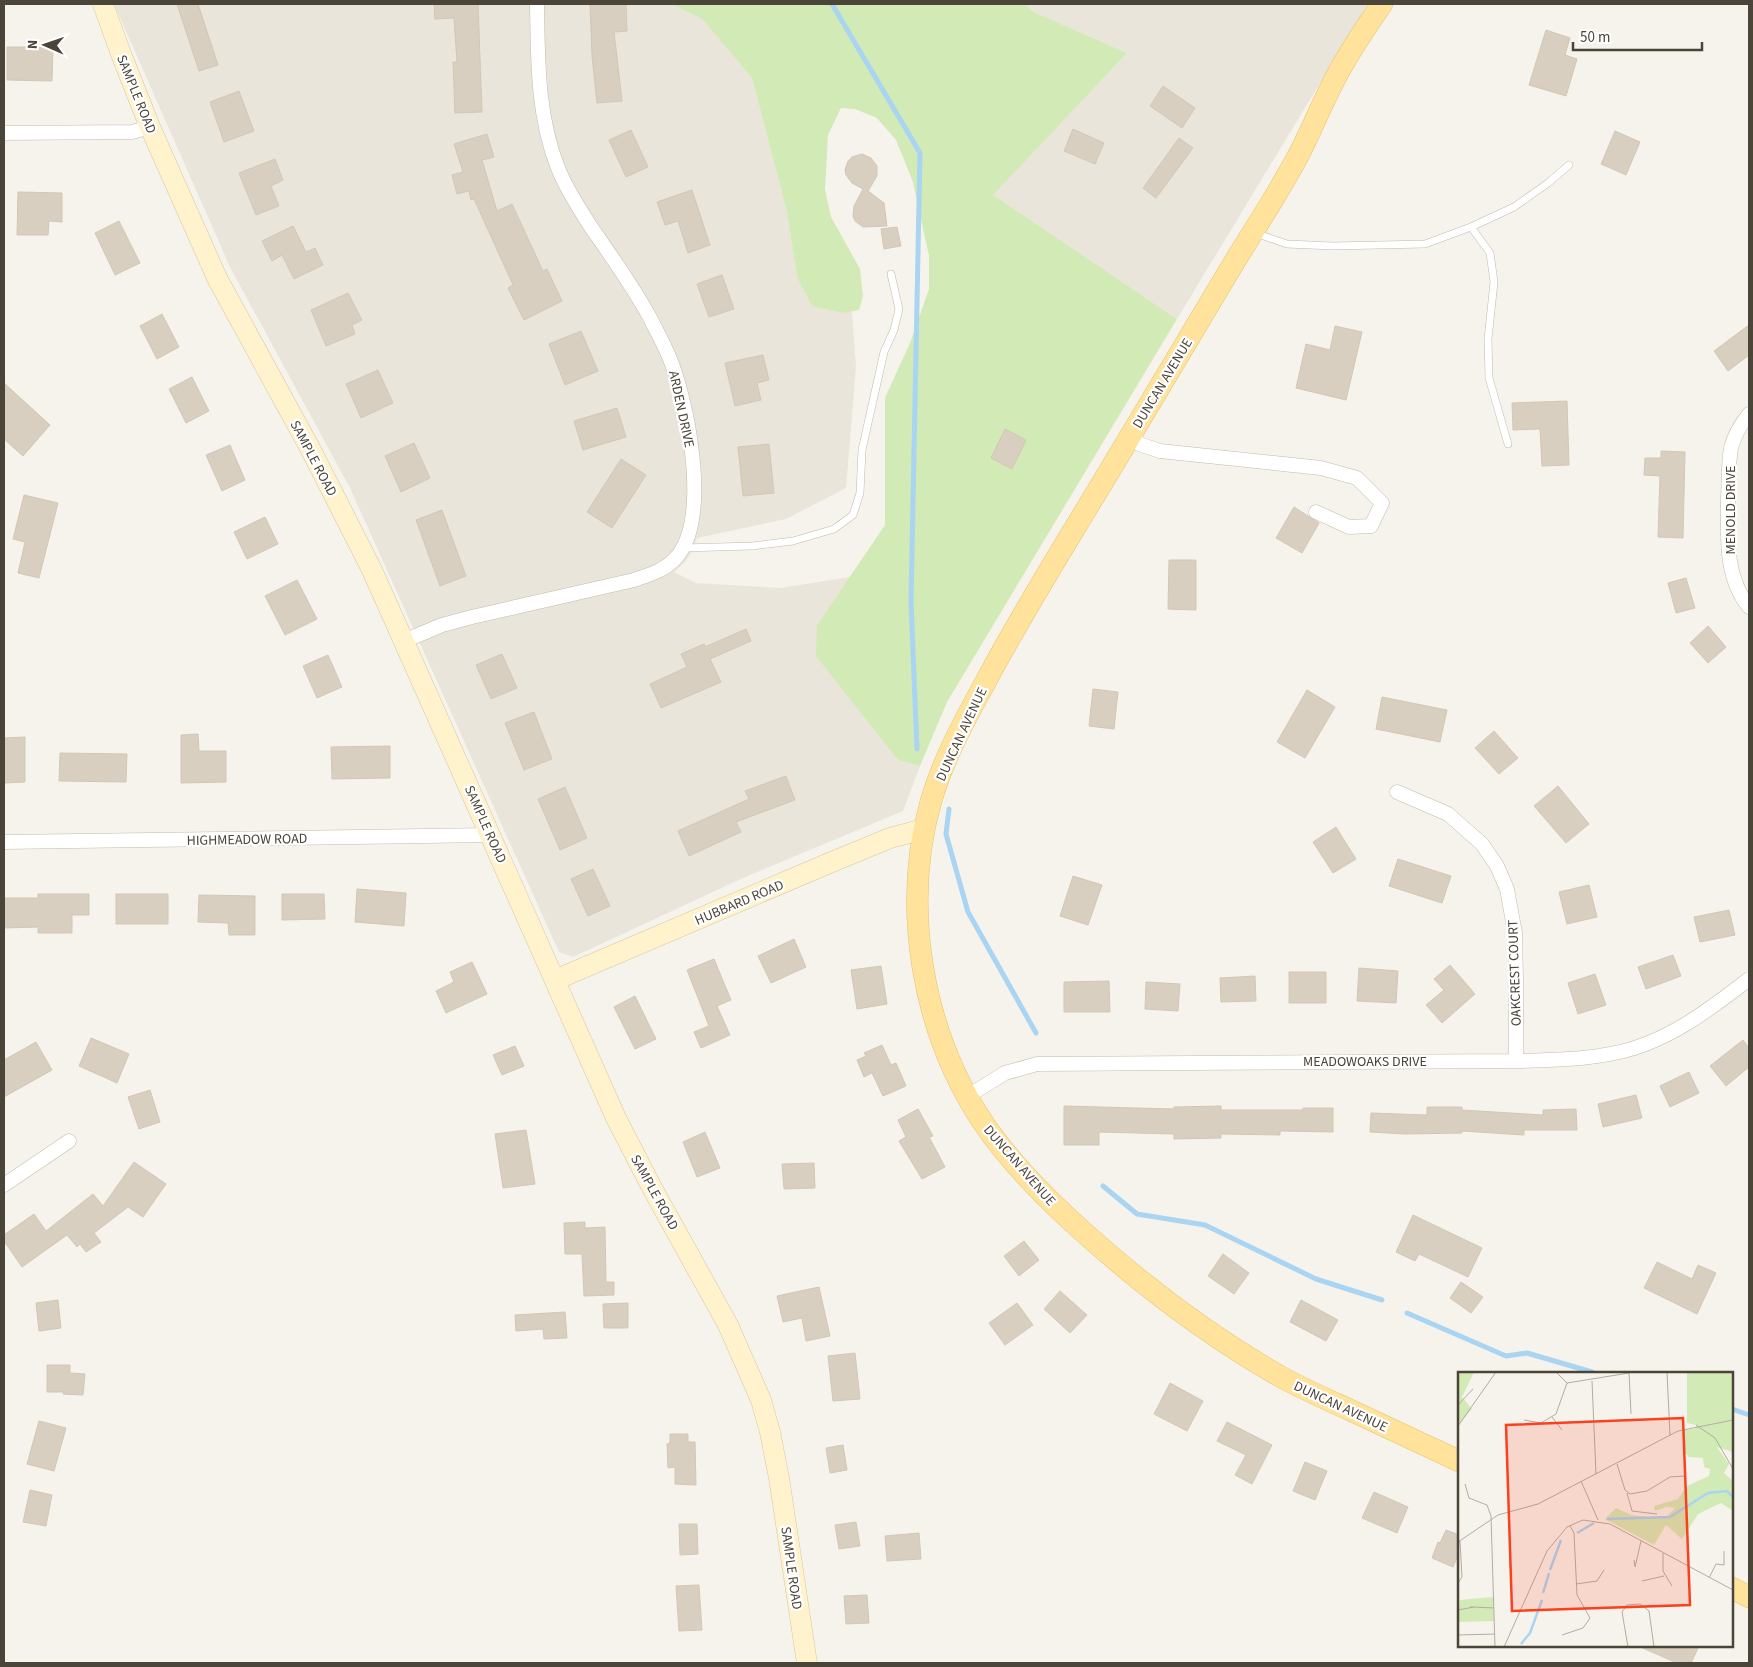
<svg xmlns="http://www.w3.org/2000/svg" width="1753" height="1667" font-family="'Source Sans 3',sans-serif">
	<style>
		.residential { fill: #eae5da }
		.green { fill: #d2eab5 }
		.lines { fill: none; stroke-linecap: round; stroke-linejoin: round }
		.stream { stroke: #a9d4f2; stroke-width: 5 }
		.building { fill: #d8cfc1; stroke: #d3c7b4 }
		.lane-casing { stroke: #c2bbae; stroke-width: 8 }
		.street-casing { stroke: #c2bbae; stroke-width: 15 }
		.secondary-casing { stroke: #d6c79b; stroke-width: 21 }
		.primary-casing { stroke: #e6c16a; stroke-width: 22 }
		.lane { stroke: #fff; stroke-width: 7 }
		.street { stroke: #fff; stroke-width: 14 }
		.secondary { stroke: #fff3cd; stroke-width: 20 }
		.primary { stroke: #ffe39c; stroke-width: 21 }
		.labels { text-anchor: middle; stroke-width: 4.5; stroke-linejoin: round; paint-order: stroke }
		.street-label { font-size: 14px; fill: #4b4439; stroke: #fff }
		.inset-river { fill: none; stroke: #a9d4f2; stroke-width: 2.5 }
		.inset-road { fill: none; stroke: #b2ada4; stroke-width: 1 }
		.view { fill: #fc3f1d; fill-opacity: 0.15; stroke: #fc3f1d; stroke-width: 2.5 }
		.inset-edge { fill: none; stroke: #4b4439; stroke-width: 2.5 }
	</style>
	<rect width="100%" height="100%" fill="#f6f3ec"/>
	<path class="residential" d="M114,4H671L702,19L752,78L787,212L797,277L843,313L852,311L856,367L846,488L786,519L697,538L693,550L685,562L674,572L696,583L780,588L850,577L817,625L898,760L920,766L903,811L743,878L573,957L559,952L350,488L230,267Z
		M1025,4H1368L1177,319L992,195L1127,53L1034,12Z"/>
	<path class="green" d="M671,4H1025L1034,12L1127,53L993,195L1177,319L947,702L920,766L898,760L816,656L817,625L885,525V398L910,343L929,289V256L913,182L896,140L877,118L855,109L841,108L828,135L825,189L831,217L860,269L863,296L859,310L843,313L812,306L797,277L787,212L752,78L702,19Z"/>
	<g class="lines">
		<path class="stream" d="M832,4L920,153L911,602L917,749
			M949,809L946,834L968,912L1036,1033
			M1103,1186L1137,1214L1205,1225L1316,1279L1382,1300
			M1407,1313L1506,1356L1527,1353L1592,1372
			M1732,1409L1749,1415"/>
	</g>
	<path class="building" d="M177,4H198L218,65L199,71Z
		M434,4H478L482,112L455,113L453,62H457L454,18L435,19Z
		M590,4H626L627,31L614,32L622,101L597,103L592,56Z
		M1546,30L1570,38L1565,55L1577,59L1566,96L1529,85Z
		M7,47H53L52,81L7,80Z
		M1163,86L1195,108L1182,128L1150,106Z
		M239,91L254,131L224,142L210,102Z
		M1073,129L1104,143L1095,164L1064,151Z
		M631,130L648,167L626,177L609,140Z
		M1615,131L1640,142L1626,175L1601,164Z
		M487,134L494,157L482,160L497,211L512,204L543,271L547,269L562,301L524,320L508,288L513,285L474,199L471,200L469,191L457,194L452,175L463,172L454,144Z
		M1179,138L1193,148L1156,198L1143,188Z
		M862,154L871,158L877,166V176L868,191L884,203L887,226L863,227L855,221L853,216L854,206L863,189L852,183L846,175L845,170L848,161L852,157Z
		M275,159L283,180L271,186L279,206L256,215L239,173Z
		M692,190L710,245L688,253L678,221L665,225L657,202Z
		M18,192L62,193V222L49,221L48,235H17Z
		M119,221L140,263L115,275L95,233Z
		M293,226L306,252L315,248L323,265L294,279L282,255L272,261L262,241Z
		M897,227L901,246L884,249L881,229Z
		M722,275L734,309L709,317L697,284Z
		M348,293L362,320L352,325L355,334L326,346L311,310Z
		M162,314L179,347L157,359L140,326Z
		M1749,325V355L1728,371L1714,351Z
		M1335,326L1362,332L1346,400L1296,388L1306,344L1330,350Z
		M581,331L598,371L565,385L549,344Z
		M763,355L769,380L757,383L761,400L735,406L725,363Z
		M378,370L393,403L361,418L346,384Z
		M192,377L209,411L186,423L169,389Z
		M4,383L50,425L23,456L4,439Z
		M1567,401L1569,465L1542,466L1540,429L1513,430L1512,403Z
		M617,408L626,437L583,450L574,421Z
		M1005,429L1026,440L1012,469L991,458Z
		M414,443L430,478L401,492L385,456Z
		M769,444L774,493L743,496L738,447Z
		M230,445L245,480L222,491L206,455Z
		M1661,451L1685,452L1683,538L1658,537L1660,476L1644,475L1645,458H1661Z
		M621,459L646,475L612,528L587,512Z
		M24,495L58,503L39,578L18,573L25,542L13,539Z
		M1294,507L1319,523L1302,553L1276,538Z
		M442,510L466,576L440,586L416,520Z
		M265,517L278,544L247,559L234,532Z
		M1169,560H1196V610L1168,609Z
		M1686,578L1695,608L1676,613L1668,583Z
		M297,580L317,619L285,635L265,596Z
		M1708,626L1726,647L1708,663L1690,643Z
		M746,629L751,641L710,659L721,682L661,708L650,684L687,667L681,654L704,644L705,647Z
		M502,654L517,688L491,699L476,665Z
		M328,655L342,687L317,698L303,666Z
		M1093,689L1118,692L1114,729L1089,726Z
		M1307,690L1335,707L1305,758L1277,742Z
		M1382,697L1447,710L1440,742L1376,729Z
		M534,712L552,759L524,770L505,723Z
		M1494,731L1518,758L1499,774L1475,748Z
		M198,734L199,751H226V782L181,783V735Z
		M25,737V782L4,783V738Z
		M390,746V778L332,779L331,747Z
		M60,753L127,754L126,782L59,781Z
		M786,776L795,800L736,822L741,832L689,856L678,831L749,799L745,791Z
		M1558,786L1589,824L1566,843L1534,806Z
		M565,787L587,838L560,850L538,799Z
		M1336,827L1356,859L1333,873L1313,842Z
		M1398,859L1451,876L1442,903L1389,886Z
		M593,869L610,906L588,916L571,879Z
		M1073,876L1102,885L1088,925L1060,916Z
		M1589,885L1597,917L1567,924L1559,892Z
		M357,889L406,893L404,926L355,922Z
		M38,894H89V915H72V933H38V927L4,928V898H38Z
		M116,894H168V924H116Z
		M282,894H324L325,919L282,920Z
		M199,895L255,896V935H229L228,923L198,922Z
		M1729,910L1735,935L1700,942L1694,917Z
		M794,939L806,967L771,983L758,956Z
		M1673,955L1681,976L1646,989L1638,967Z
		M714,959L731,1000L717,1006L730,1035L701,1048L694,1032L709,1026L687,970Z
		M472,962L487,994L446,1013L436,991L454,982L450,972Z
		M1450,965L1475,994L1442,1023L1426,1005L1444,990L1434,979Z
		M881,966L887,1004L857,1009L851,970Z
		M1359,968L1398,971L1396,1003L1357,1001Z
		M1289,972H1326V1003H1289Z
		M1595,974L1606,1005L1578,1014L1568,983Z
		M1255,976L1256,1001L1221,1002L1220,978Z
		M1109,981L1110,1012H1064V982Z
		M1146,982L1180,984L1178,1011L1145,1009Z
		M635,996L656,1039L635,1049L614,1007Z
		M91,1038L129,1054L117,1083L79,1066Z
		M1743,1040L1749,1048V1067L1726,1086L1710,1066Z
		M36,1042L52,1070L4,1097V1060Z
		M882,1045L891,1065L896,1063L906,1086L883,1096L872,1073L864,1077L857,1060L866,1056L864,1053Z
		M515,1046L524,1066L502,1075L493,1055Z
		M1689,1072L1699,1093L1670,1107L1660,1086Z
		M150,1090L160,1122L139,1129L128,1097Z
		M1636,1095L1642,1118L1603,1127L1598,1104Z
		M1064,1106L1174,1109V1107L1221,1106V1110H1303V1108H1333V1132L1280,1131V1135L1221,1134V1138L1174,1139V1134L1099,1132V1145H1064Z
		M1427,1107H1462V1110L1543,1115V1110L1576,1109L1577,1130H1524V1135L1462,1131V1133L1405,1134L1370,1132L1371,1113L1427,1115Z
		M918,1109L933,1136L929,1137L945,1167L922,1179L899,1141L906,1137L898,1120Z
		M526,1130L535,1184L503,1188L495,1134Z
		M705,1132L720,1168L697,1177L683,1142Z
		M134,1162L166,1184L143,1217L128,1207L94,1233L101,1242L86,1252L80,1244L77,1247L67,1235L22,1267L4,1241V1235L34,1214L46,1231L93,1194L103,1206Z
		M814,1163L815,1188L784,1189L782,1164Z
		M1413,1215L1482,1248L1468,1277L1419,1254L1415,1261L1396,1252Z
		M585,1222V1228L605,1227L606,1282H614V1295L584,1296L582,1254H565L564,1223Z
		M1024,1241L1039,1260L1019,1276L1004,1256Z
		M1223,1254L1249,1273L1234,1294L1208,1276Z
		M1657,1262L1692,1279L1698,1265L1716,1273L1697,1314L1644,1288Z
		M1461,1282L1483,1297L1471,1313L1450,1298Z
		M819,1287L830,1336L806,1341L802,1318L783,1322L777,1296Z
		M1060,1291L1087,1315L1070,1333L1044,1309Z
		M58,1300L61,1328L39,1331L36,1303Z
		M1301,1300L1338,1320L1326,1341L1290,1322Z
		M628,1303V1328H604L603,1304Z
		M1017,1303L1033,1325L1005,1345L989,1323Z
		M565,1312L567,1338L544,1339L543,1329L516,1331L515,1315Z
		M855,1353L860,1399L833,1401L828,1356Z
		M47,1365H70V1373L85,1374L83,1395L63,1394L64,1392H47Z
		M1170,1383L1203,1401L1187,1431L1154,1414Z
		M39,1421L66,1428L54,1471L27,1464Z
		M1227,1422L1272,1445L1252,1484L1235,1475L1246,1455L1217,1441Z
		M670,1434H688V1442H695L696,1485L675,1484V1467L668,1468L667,1444L670,1443Z
		M843,1445L847,1470L830,1473L826,1448Z
		M1305,1462L1327,1471L1315,1500L1293,1491Z
		M30,1490L52,1495L46,1526L23,1522Z
		M1374,1492L1408,1507L1397,1533L1362,1518Z
		M856,1522L860,1546L839,1549L835,1525Z
		M679,1524H697L698,1554L680,1555Z
		M1446,1530L1459,1535V1553L1453,1567L1432,1558L1438,1542L1440,1543Z
		M919,1533L921,1559L887,1561L885,1536Z
		M699,1585L702,1630L679,1631L676,1586Z
		M867,1595L869,1623L846,1624L844,1596Z
		M1638,1646H1699L1691,1663H1677Z"/>
	<g class="lines">
		<g class="lane-casing">
			<path id="lane" d="M1471,227L1490,253L1494,282L1488,339L1489,378L1508,444
				M1255,233L1287,244L1333,246L1425,244L1471,227L1514,207L1548,183L1569,165
				M683,548L752,546L793,541L834,529L853,515L860,493L862,450L868,423L884,352L894,330L899,309L891,274"/>
		</g>
		<g class="street-casing">
			<path id="street" d="M4,133L132,132L150,127
				M1749,414C1741,424 1734,436 1731,448C1728,465 1729,482 1728,499C1728,535 1724,576 1749,607
				M1132,434L1139,444L1160,451L1321,468L1357,478L1382,503L1371,526L1349,527L1316,512
				M404,641L442,625L472,617L634,580C648,575 663,571 674,560C711,523 689,412 673,367C667,349 657,332 649,316C632,285 611,256 591,227C579,208 566,189 558,168C537,115 538,60 537,4
				M1397,792L1448,814L1482,844L1497,866L1507,889L1515,933L1516,979V1061
				M4,842L491,835
				M968,1096L1005,1073L1037,1064L1516,1061C1549,1060 1582,1060 1615,1053C1666,1043 1709,1010 1749,979
				M4,1185L69,1141"/>
		</g>
		<g class="secondary-casing">
			<path id="secondary" d="M103,4L121,54L150,127L217,278L312,452L372,570L616,1118L651,1186L728,1325L761,1400L770,1432L779,1478L807,1663
				M555,980L827,864L890,838L924,829"/>
		</g>
		<g class="primary-casing">
			<path id="primary" d="M1382,4C1368,24 1354,45 1342,66C1325,95 1313,128 1297,158C1278,193 1256,227 1235,261C1195,327 1156,394 1116,460C1072,534 1025,607 985,683C964,721 943,760 931,801C901,907 922,1030 982,1121C1006,1157 1037,1189 1068,1218C1134,1279 1205,1334 1283,1378C1305,1390 1328,1400 1350,1410C1387,1427 1423,1444 1459,1461
				M1732,1588L1749,1597"/>
		</g>
		<use href="#lane" class="lane"/>
		<use href="#street" class="street"/>
		<use href="#secondary" class="secondary"/>
		<use href="#primary" class="primary"/>
	</g>
	<g class="labels">
		<g class="street-label">
			<text transform="translate(137 94) rotate(68)" y="5">SAMPLE ROAD</text>
			<text transform="translate(1162 383) rotate(-59)" y="5">DUNCAN AVENUE</text>
			<text transform="translate(682 409) rotate(78)" y="5">ARDEN DRIVE</text>
			<text transform="translate(314 458) rotate(62)" y="5">SAMPLE ROAD</text>
			<text transform="translate(1730 510) rotate(-90)" y="5">MENOLD DRIVE</text>
			<text transform="translate(961 734) rotate(-65)" y="5">DUNCAN AVENUE</text>
			<text transform="translate(486 824) rotate(66)" y="5">SAMPLE ROAD</text>
			<text transform="translate(247 839) rotate(-1)" y="5">HIGHMEADOW ROAD</text>
			<text transform="translate(739 902) rotate(-23)" y="5">HUBBARD ROAD</text>
			<text transform="translate(1514 973) rotate(-92)" y="5">OAKCREST COURT</text>
			<text x="1365" y="1066">MEADOWOAKS DRIVE</text>
			<text transform="translate(1020 1165) rotate(49)" y="5">DUNCAN AVENUE</text>
			<text transform="translate(655 1192) rotate(61)" y="5">SAMPLE ROAD</text>
			<text transform="translate(1341 1406) rotate(25)" y="5">DUNCAN AVENUE</text>
			<text transform="translate(792 1568) rotate(82)" y="5">SAMPLE ROAD</text>
		</g>
	</g>
	<g transform="translate(1458 1372)">
		<rect width="275" height="275" fill="#f6f3ec"/>
		<path d="M0,0H16L4,25L14,37L0,53ZM275,0V80L259,75L271,92L266,101L275,109V139L263,131L240,142L224,167L208,153L196,173L147,147L158,136L173,143L198,146L209,144L217,136L208,135L197,139L196,134L220,127L229,114L251,104L252,97L246,95L245,86L231,85L227,81L226,58L237,57L238,53L229,51V1ZM35,225L36,249L0,250L2,228Z" fill="#d2eab5"/>
		<path class="inset-river" d="M149,147L212,145L250,121L269,119L275,125M119,161L136,151M92,198L103,168M85,221L91,201M63,272L72,261L84,228"/>
		<path class="inset-road" d="M98,0L109,11M171,0L173,42M209,0L212,63M134,9L138,102M0,33L15,17M94,45L104,58M66,48L83,51L98,42L109,11L171,1M238,53L257,66L275,97M0,54L38,0M159,92L167,118L172,122L189,119L212,105L227,104M123,109L140,148M7,112L11,126L29,133L33,144L37,275M169,121L174,139L199,142M0,170L40,143L80,132L220,59L275,48M205,181V199L214,214M176,188L177,195L183,169M251,206L258,192L266,193V179M184,209L206,204M0,211L4,205L2,169M118,212L139,209L146,198M16,235L36,236M0,238L16,235H12M0,263L37,262M104,263L125,256L132,246L119,223L116,161L112,154M46,275L89,179L109,155L125,148L152,152L275,218M170,275L164,240L169,233L182,232L191,239L196,275"/>
		<path class="view" d="M225,46L232,233L54,239L48,53Z"/>
		<rect width="275" height="275" class="inset-edge"/>
	</g>
	<rect width="1753" height="1667" fill="none" stroke="#4b4439" stroke-width="10"/>
	<g transform="translate(45 45) rotate(272)" stroke="#ffffff" stroke-width="4" paint-order="stroke">
	<path d="M0-4L9 19L0 12L-9 19Z" fill="#4b4439"/>
	<text y="-8" font-size="14" font-weight="bold" text-anchor="middle" fill="#4b4439">N</text>
	</g>
	<path d="M1573 42v8h129v-8" fill="none" stroke="#4b4439" stroke-width="2.5"/>
	<text x="1580" y="42" font-size="15" fill="#4b4439" stroke="#ffffff" stroke-width="4" paint-order="stroke">50 m</text>
</svg>
